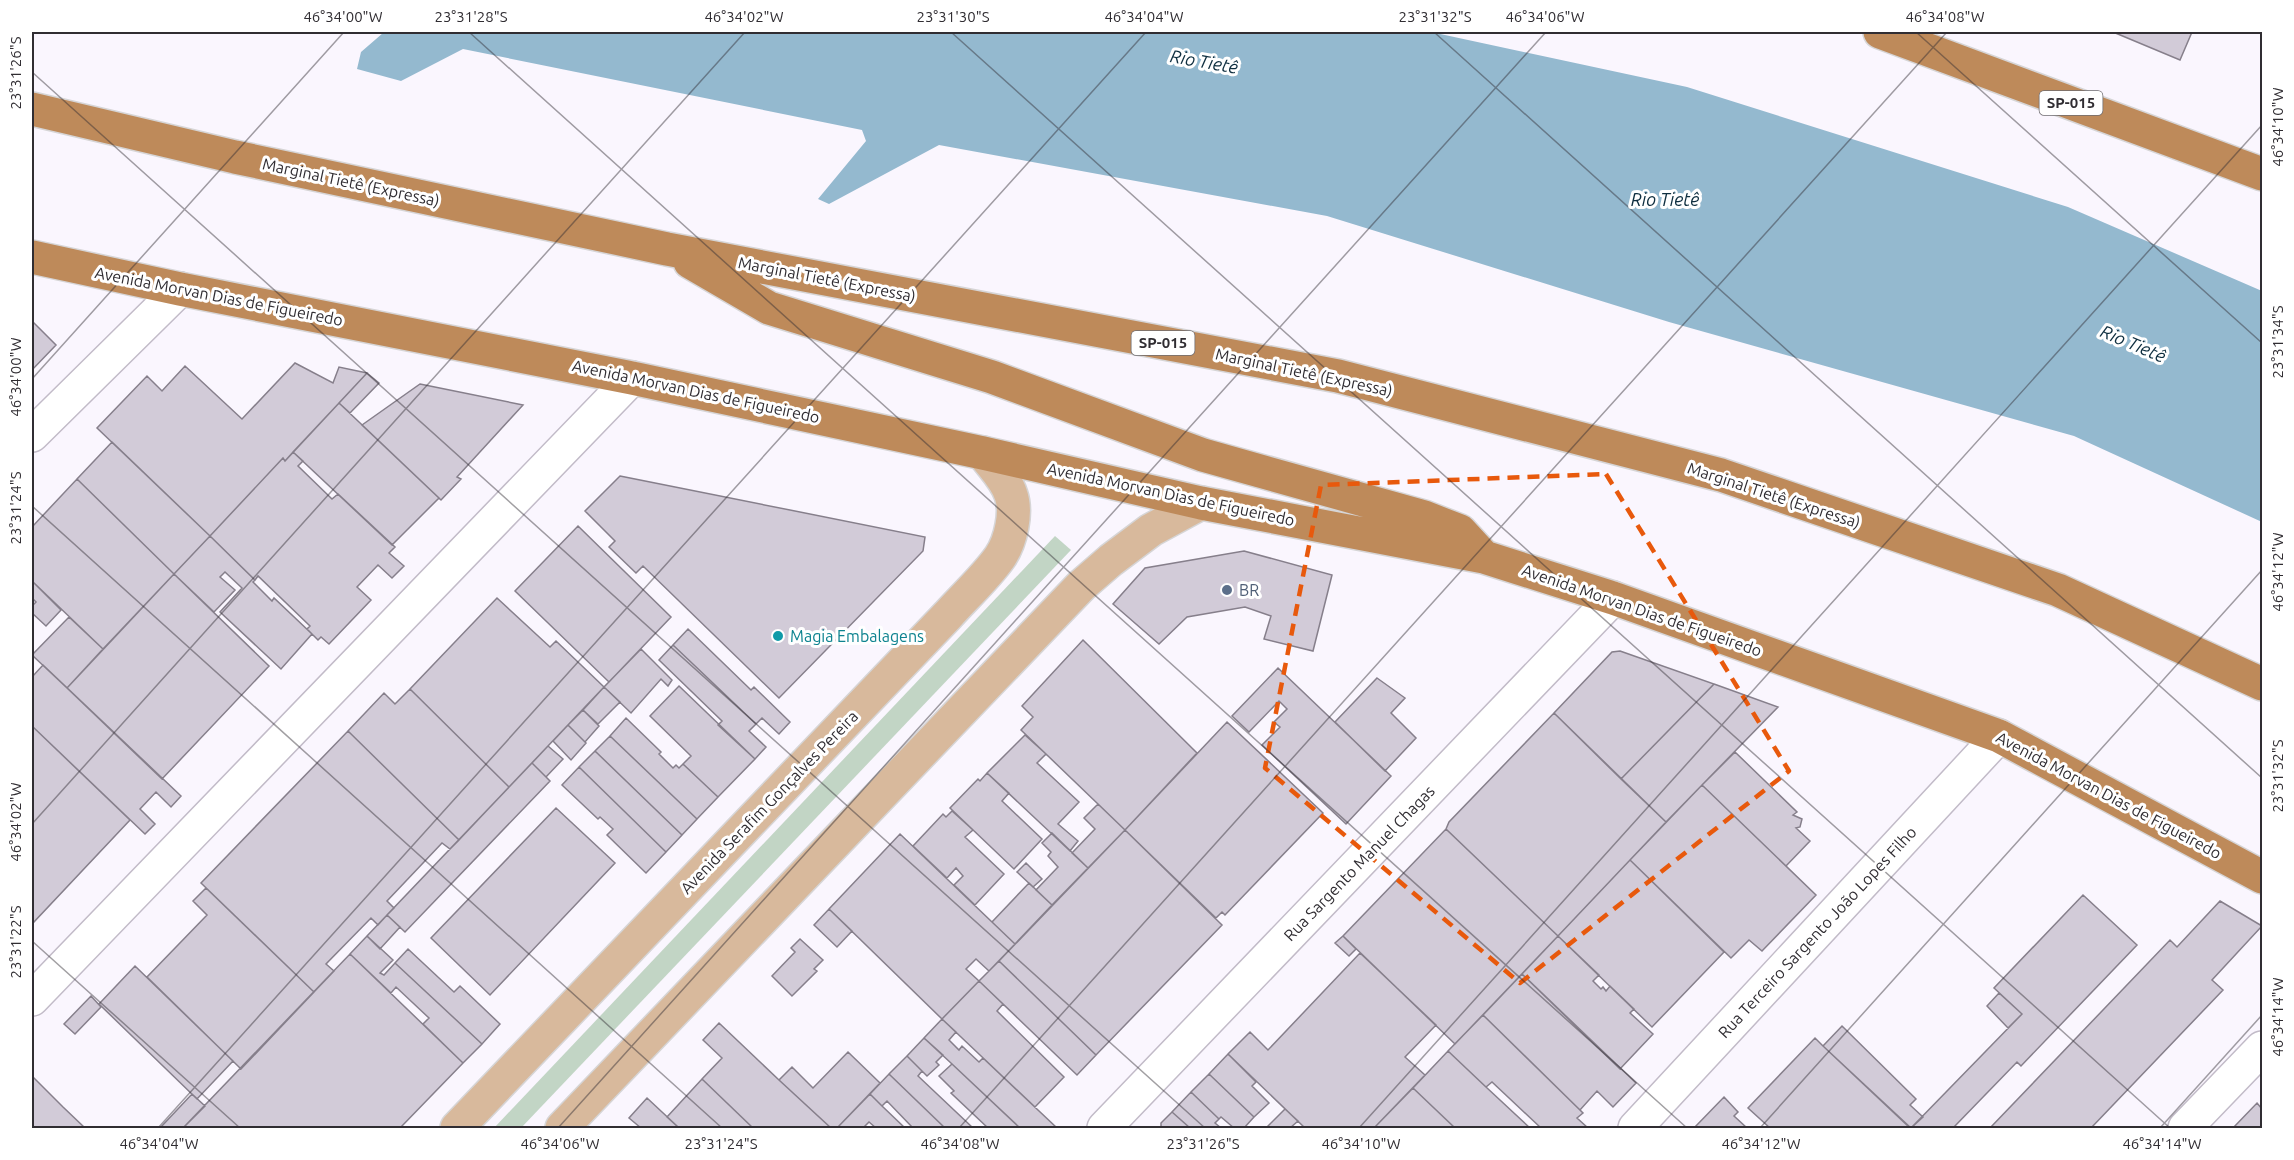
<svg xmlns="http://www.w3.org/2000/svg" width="2294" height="1160" font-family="Ubuntu,sans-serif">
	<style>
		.green { fill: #c2d5c5 }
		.water { fill: #94b9cf }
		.building { fill: #d2cbd8; stroke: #867f8b; stroke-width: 1.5 }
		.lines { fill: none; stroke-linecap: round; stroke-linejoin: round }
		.minor-casing { stroke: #c2bbc8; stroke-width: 36 }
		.major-casing { stroke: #d6d5d6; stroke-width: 36 }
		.highway-casing { stroke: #d6d5d6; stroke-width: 36 }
		.minor { stroke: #fff; stroke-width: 33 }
		.major { stroke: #d8b99c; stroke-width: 33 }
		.highway { stroke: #be8a5a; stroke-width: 33 }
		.marked { fill: none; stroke: #e8590c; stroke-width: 4.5; stroke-dasharray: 12 8; stroke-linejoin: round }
		.ticks { fill: none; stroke: #302d32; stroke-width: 1.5; stroke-opacity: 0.45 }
		.service-dot { fill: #5c6f8a; stroke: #fff; stroke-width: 2 }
		.culture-dot { fill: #0f9aa8; stroke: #fff; stroke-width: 2 }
		.labels { text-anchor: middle; stroke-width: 6; stroke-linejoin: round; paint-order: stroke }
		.shield { fill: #fff; stroke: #6e6c70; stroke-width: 1.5 }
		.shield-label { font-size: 15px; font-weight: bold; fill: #302d32 }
		.street-label { font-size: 16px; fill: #302d32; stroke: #fff }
		.service-label { font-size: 16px; fill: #4e5e75; stroke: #fff; text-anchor: start }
		.culture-label { font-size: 16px; fill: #0d838f; stroke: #fff; text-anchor: start }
		.water-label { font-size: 18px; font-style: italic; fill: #0e2e3f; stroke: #fff }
		.neatline { fill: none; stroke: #302d32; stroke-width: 2 }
		.ticks-label { font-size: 15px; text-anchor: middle; fill: #302d32 }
	</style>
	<rect width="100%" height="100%" fill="#faf6fe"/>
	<path class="green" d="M1055,536L1071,550L521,1128H494Z"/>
	<path class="water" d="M379,32H1431L1687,87L2068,207L2262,291V522L2074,436L1669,322L1327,216L939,145L829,204L818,199L866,141L862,130L463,49L401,81L357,69L361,52L383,33Z"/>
	<path class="building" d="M2113,32H2192L2180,60Z
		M32,321L56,345L32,370Z
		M295,363L333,383L339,367L367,373L285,461L283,458L210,536L97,428L147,376L162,391L185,366L242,419Z
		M367,373L379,383L350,413L339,403Z
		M420,384L523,405L457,477L461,479L441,500L362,425Z
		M339,403L439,498L392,545L293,452Z
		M112,442L210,536L174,574L77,479Z
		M293,452L303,461L298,466L332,499L338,494L395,547L389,553L404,566L392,578L378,565L357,587L371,600L329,644L321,637L318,640L307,629L310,626L258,576L255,580L210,536L283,458L285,461Z
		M620,476L925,537L923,551L779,698L643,566L636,573L609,547L615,541L585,511Z
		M77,479L174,574L103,649L32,581V527Z
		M578,526L671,617L609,682L515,591Z
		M210,536L255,580L253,582L272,601L274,598L312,634L281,669L220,612L242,588L225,572L220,577L235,590L214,612L174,574Z
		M1244,551L1332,575L1313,651L1264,639L1271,616L1245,607L1187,617L1159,644L1113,604L1145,568Z
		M174,574L269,666L162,779L67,688Z
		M32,581L61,610L46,626L32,613V606L36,602L32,598Z
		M497,598L550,647L556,641L604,687L509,787L410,689Z
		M69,617L103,649L67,688L32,655Z
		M688,629L751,690L754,687L790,722L779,734L762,718L756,724L673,645Z
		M1083,640L1197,753L1125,830L1021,730L1033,717L1022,706Z
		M673,645L756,724L749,731L766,747L755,759L718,725L722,721L659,660Z
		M641,649L672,680L668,686L661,679L631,713L604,687Z
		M1620,651L1714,684L1621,779L1554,713L1612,652Z
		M43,665L181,796L171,807L156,792L140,809L155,824L145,834L32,726V677Z
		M1278,668L1391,776L1346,824L1262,745L1280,727L1274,722L1287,709L1279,701L1249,732L1232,716Z
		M1377,678L1405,698L1391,713L1416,738L1385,771L1335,722Z
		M1714,684L1778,707L1666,822L1621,779Z
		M679,686L755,759L718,797L683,764L691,756L650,716Z
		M604,687L620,702L598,724L583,710Z
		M410,689L509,787L459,840L348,731L384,693L395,704Z
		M583,710L599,726L585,742L568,725Z
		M1554,713L1666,822L1558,936L1446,829L1449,822Z
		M626,718L661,752L659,754L673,768L676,765L679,768L683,764L718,797L697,819L610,736Z
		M1227,722L1323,813L1225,915L1222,912L1216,918L1125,830Z
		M568,725L586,743L571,760L553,741Z
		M32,726L130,820L32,924Z
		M348,731L459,840L450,849L442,843L387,901L394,908L387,915L378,925L371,918L326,964L334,971L314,992L201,883Z
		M1025,735L1046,754L1037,763L1079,802L1058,824L1078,841L1070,851L987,773Z
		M610,736L697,819L682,835L595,751Z
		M548,746L563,759L546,777L532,763Z
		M595,751L682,835L666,852L579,767Z
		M1735,752L1797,812L1793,815L1802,819L1800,827L1796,828L1810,841L1786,866L1702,785Z
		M532,763L550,781L405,932L387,915Z
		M579,767L666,852L646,873L607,835L613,829L600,817L598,819L562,785Z
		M987,773L1009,793L1002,801L1042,839L1014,869L950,808L978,779L980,781Z
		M1702,785L1816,895L1762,951L1749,940L1731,958L1630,860Z
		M1098,804L1125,830L1088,868L1072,853L1095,829L1084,818Z
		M556,808L615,863L490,995L431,938Z
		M952,811L973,830L965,837L1004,874L975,905L954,885L963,876L956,868L947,878L913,846L943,814L946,817Z
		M1446,829L1558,936L1455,1044L1343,936Z
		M1125,830L1222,925L1096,1055L999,961Z
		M1052,833L1088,868L1052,905L1036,890L1058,867L1048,856L1051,852L1042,843Z
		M900,834L1015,944L989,971L976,959L966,969L979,981L942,1019L829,909Z
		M1630,860L1724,952L1652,1027L1558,936Z
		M1026,863L1042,879L1033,887L1017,872Z
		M1029,883L1052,905L1015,944L992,922Z
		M206,888L314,992L241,1069L147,977L207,915L193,901Z
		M2083,895L2137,945L2021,1066L2017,1062L1953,1128H1911L2022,1014L1994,988Z
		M2220,901L2262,926L2212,980L2223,990L2091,1128H1990L2170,940L2177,947Z
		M829,909L852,931L837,947L814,925Z
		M387,915L400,927L380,949L367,936Z
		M367,936L393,960L380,973L384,975L395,963L482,1044L463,1063L423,1024L429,1018L396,987L391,993L350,954Z
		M1343,936L1356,949L1349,956L1335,943Z
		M1558,936L1599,975L1593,981L1601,989L1603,987L1606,991L1610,986L1634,1009L1630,1013L1653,1034L1620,1069L1522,974Z
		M800,939L823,960L814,969L817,971L792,996L772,976L795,952L791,948Z
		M408,949L454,992L460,986L500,1024L482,1044L395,963Z
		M1360,953L1436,1025L1405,1057L1425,1075L1374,1128H1305L1228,1054L1250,1032L1268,1050Z
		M350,954L463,1063L400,1128H183Z
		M999,961L1096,1055L1077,1075L979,981Z
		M135,966L233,1061L197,1099L99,1004Z
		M1522,974L1636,1083L1613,1107L1597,1091L1580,1110L1483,1015Z
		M979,981L1003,1004L997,1011L1064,1077L1035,1107L942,1019Z
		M1999,993L2022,1014L2008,1028L1987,1006Z
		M91,996L101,1007L75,1034L64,1024Z
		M1483,1015L1583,1113L1577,1118L1588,1128H1541L1492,1082L1486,1087L1448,1051Z
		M942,1019L956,1032L949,1040L959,1050L962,1046L979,1062L983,1058L1057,1128H1020L952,1064L924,1038Z
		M719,1023L779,1080L831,1128H753L702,1079L722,1058L703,1040Z
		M1842,1026L1916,1099L1910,1105L1923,1117L1911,1128L1823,1046Z
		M924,1038L943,1055L936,1062L939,1065L927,1076L907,1056Z
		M1815,1038L1823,1046L1910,1128H1770L1748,1108Z
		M1448,1051L1486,1087L1530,1128H1455L1413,1088Z
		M848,1052L880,1083L837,1128H831L779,1080L792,1067L813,1088Z
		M1228,1054L1256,1082L1252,1086L1269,1103L1254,1117L1209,1074Z
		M907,1056L922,1071L918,1076L973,1128H945L889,1074Z
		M952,1064L1020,1128H988L951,1093L954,1091L939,1076Z
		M889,1074L945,1128H913L887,1101L882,1106L870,1094Z
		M1209,1074L1254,1117L1244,1128H1234L1221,1117L1219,1119L1191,1092Z
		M32,1076L63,1107L85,1128H32Z
		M702,1079L753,1128H679L667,1117Z
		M1413,1088L1455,1128H1374Z
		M1191,1092L1219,1119L1215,1123L1221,1128H1190L1172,1112Z
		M192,1094L205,1106L183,1128H160Z
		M870,1094L882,1106L905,1128H876L869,1122L863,1128H837Z
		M1724,1097L1738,1112L1734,1116L1747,1128H1694Z
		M647,1098L677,1126L675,1128H641L629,1118Z
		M2257,1103L2262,1109V1128H2233Z
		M1285,1109L1298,1121L1290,1128H1266Z
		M1172,1112L1190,1128H1161V1123Z"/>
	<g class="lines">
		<g class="minor-casing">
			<path id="minor" d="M32,435L180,289
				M32,999L632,378
				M1104,1128L1613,598
				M1635,1128L1999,736
				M2185,1128L2262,1048"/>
		</g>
		<g class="major-casing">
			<path id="major" d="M457,1128L948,615C965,596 986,577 1000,557C1011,541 1017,512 1011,495C1006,479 992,466 983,453
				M562,1128L1081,586L1111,560L1151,530L1201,503"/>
		</g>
		<g class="highway-casing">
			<path id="highway" d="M1880,32L2262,174
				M32,109L235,157L667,249L1338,376L1721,475L2058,590L2262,684
				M32,257L180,289L632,378L983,453L1201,503L1484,557L1613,598L1999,736L2262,877
				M690,262L769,308L992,377L1203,455L1424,517L1460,531L1484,557"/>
		</g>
		<use href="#minor" class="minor"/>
		<use href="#major" class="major"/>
		<use href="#highway" class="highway"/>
	</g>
	<path class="marked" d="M1606,474L1789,771L1520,983L1265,768L1321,485Z"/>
	<path class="ticks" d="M469,32L1687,1128M951,32L2170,1128M1434,32L2262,778M1916,32L2262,343M32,72L1205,1128M32,379L344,32M32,506L722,1128M32,824L745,32M32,941L240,1128M158,1128L1146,32M558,1128L1546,32M959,1128L1947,32M1359,1128L2262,125M1760,1128L2262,570M2160,1128L2262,1015"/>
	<circle class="service-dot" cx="1227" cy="590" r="6"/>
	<circle class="culture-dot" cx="778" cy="636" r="6"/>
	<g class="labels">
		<g class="shield">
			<rect x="2039.5" y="91" width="63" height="24" rx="4.5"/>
			<rect x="1131.5" y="331" width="63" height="24" rx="4.5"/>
		</g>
		<g class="shield-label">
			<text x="2071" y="108">SP-015</text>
			<text x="1163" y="348">SP-015</text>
		</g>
		<g class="street-label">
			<text transform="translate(351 182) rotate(12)" y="6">Marginal Tietê (Expressa)</text>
			<text transform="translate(827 279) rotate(11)" y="6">Marginal Tietê (Expressa)</text>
			<text transform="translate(219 296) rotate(11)" y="6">Avenida Morvan Dias de Figueiredo</text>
			<text transform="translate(1304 372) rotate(12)" y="6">Marginal Tietê (Expressa)</text>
			<text transform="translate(696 391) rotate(12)" y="6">Avenida Morvan Dias de Figueiredo</text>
			<text transform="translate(1171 494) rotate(12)" y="6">Avenida Morvan Dias de Figueiredo</text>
			<text transform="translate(1774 495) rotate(18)" y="6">Marginal Tietê (Expressa)</text>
			<text transform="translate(1642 610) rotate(19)" y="6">Avenida Morvan Dias de Figueiredo</text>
			<text transform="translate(2109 795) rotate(28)" y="6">Avenida Morvan Dias de Figueiredo</text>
			<text transform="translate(769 802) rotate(-46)" y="6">Avenida Serafim Gonçalves Pereira</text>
			<text transform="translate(1359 863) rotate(-46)" y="6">Rua Sargento Manuel Chagas</text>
			<text transform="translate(1817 932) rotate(-47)" y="6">Rua Terceiro Sargento João Lopes Filho</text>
		</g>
		<g class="service-label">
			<text x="1239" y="596">BR</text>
		</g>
		<g class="culture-label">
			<text x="790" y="642">Magia Embalagens</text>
		</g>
		<g class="water-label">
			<text transform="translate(1204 62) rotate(10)" y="6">Rio Tietê</text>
			<text x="1665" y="206">Rio Tietê</text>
			<text transform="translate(2133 344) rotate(23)" y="6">Rio Tietê</text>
		</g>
	</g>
	<rect width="2294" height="1160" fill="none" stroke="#ffffff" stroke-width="66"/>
	<rect x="33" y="33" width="2228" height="1094" class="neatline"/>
	<g class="ticks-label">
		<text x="343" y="22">46°34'00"W</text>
		<text x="471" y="22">23°31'28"S</text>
		<text x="744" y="22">46°34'02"W</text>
		<text x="953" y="22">23°31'30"S</text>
		<text x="1144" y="22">46°34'04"W</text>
		<text x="1435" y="22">23°31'32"S</text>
		<text x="1545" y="22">46°34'06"W</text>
		<text x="1945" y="22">46°34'08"W</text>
		<text transform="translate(16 73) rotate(-90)" y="5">23°31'26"S</text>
		<text transform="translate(2278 127) rotate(-90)" y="5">46°34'10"W</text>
		<text transform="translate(2278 342) rotate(-90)" y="5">23°31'34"S</text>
		<text transform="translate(16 377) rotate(-90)" y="5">46°34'00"W</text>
		<text transform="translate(16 508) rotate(-90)" y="5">23°31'24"S</text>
		<text transform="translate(2278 572) rotate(-90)" y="5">46°34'12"W</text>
		<text transform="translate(2278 776) rotate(-90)" y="5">23°31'32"S</text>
		<text transform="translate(16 822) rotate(-90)" y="5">46°34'02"W</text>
		<text transform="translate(16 942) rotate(-90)" y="5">23°31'22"S</text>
		<text transform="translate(2278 1017) rotate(-90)" y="5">46°34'14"W</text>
		<text x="159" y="1149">46°34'04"W</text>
		<text x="560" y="1149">46°34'06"W</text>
		<text x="721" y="1149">23°31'24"S</text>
		<text x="960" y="1149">46°34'08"W</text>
		<text x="1203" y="1149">23°31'26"S</text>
		<text x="1361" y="1149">46°34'10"W</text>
		<text x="1761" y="1149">46°34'12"W</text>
		<text x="2162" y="1149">46°34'14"W</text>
	</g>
</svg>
